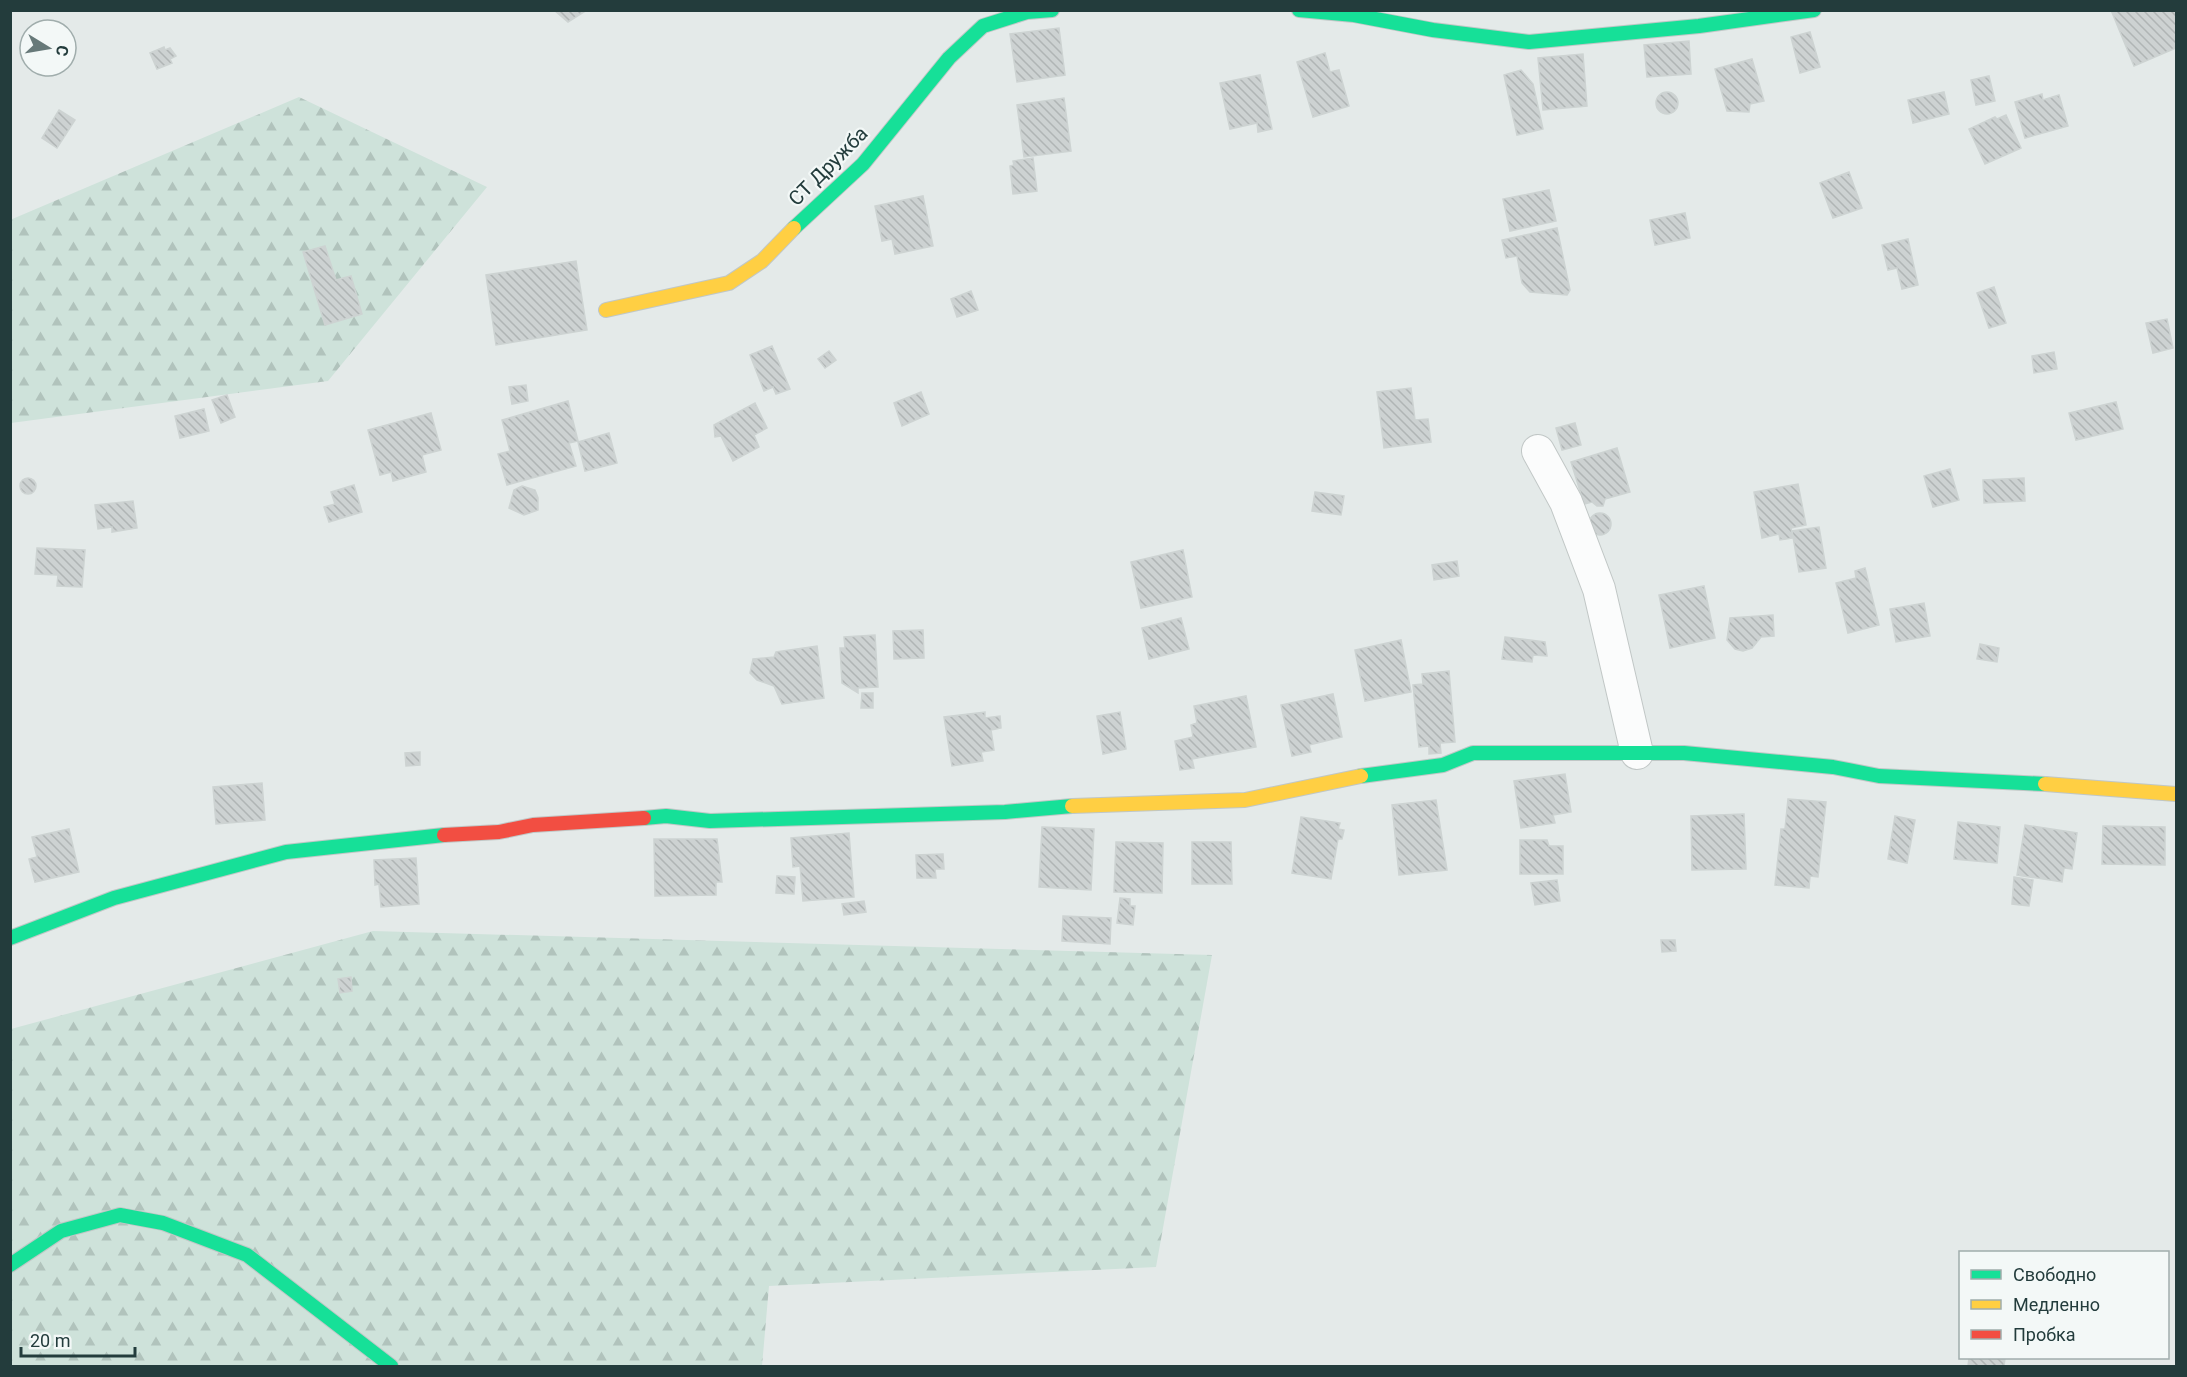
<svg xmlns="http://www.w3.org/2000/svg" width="2187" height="1377" font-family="Roboto,sans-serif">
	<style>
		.forest { fill: url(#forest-firs) }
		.building { fill: url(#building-back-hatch); stroke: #cdd3d2; stroke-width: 1.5 }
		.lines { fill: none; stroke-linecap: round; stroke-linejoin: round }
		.street-casing { stroke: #c1c7c6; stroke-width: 34 }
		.fast-casing { stroke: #c0c7c6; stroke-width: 16 }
		.slow-casing { stroke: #c0c7c6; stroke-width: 16 }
		.jam-casing { stroke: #c0c7c6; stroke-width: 16 }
		.street { stroke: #fbfcfc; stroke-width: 32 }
		.fast { stroke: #16e098; stroke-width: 14 }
		.slow { stroke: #ffcf43; stroke-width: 14 }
		.jam { stroke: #f24e42; stroke-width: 14 }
		.labels { text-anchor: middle; stroke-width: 4.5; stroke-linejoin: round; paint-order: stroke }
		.street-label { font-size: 20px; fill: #233c3c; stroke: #f3f8f7 }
	</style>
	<defs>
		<pattern id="forest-firs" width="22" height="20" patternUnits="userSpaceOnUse" patternTransform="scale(1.5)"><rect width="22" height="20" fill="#cee2da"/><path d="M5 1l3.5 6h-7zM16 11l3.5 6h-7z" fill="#b1c3bc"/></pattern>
		<pattern id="building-back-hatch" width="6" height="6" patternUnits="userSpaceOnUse" patternTransform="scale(1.5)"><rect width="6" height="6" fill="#cdd2d2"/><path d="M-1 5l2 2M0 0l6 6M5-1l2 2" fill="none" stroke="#b0b5b5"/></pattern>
	</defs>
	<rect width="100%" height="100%" fill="#e4eae9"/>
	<path class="forest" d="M299,97L487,187L328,381L11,423L10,220Z
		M373,931L1212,955L1156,1267L769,1286L762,1366H11V1029Z"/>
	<path class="building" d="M554,10H587L568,22Z
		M2111,10H2176V48L2134,66Z
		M1059,28L1065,75L1017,82L1010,34Z
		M1810,32L1820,67L1800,73L1791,37Z
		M1689,41L1691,74L1647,77L1644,45Z
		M164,47L165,50L170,48L176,56L170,59L172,63L157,69L150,53Z
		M1325,53L1330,72L1339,70L1349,106L1313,117L1297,62Z
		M1583,54L1587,106L1543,110L1538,58Z
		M1752,59L1764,101L1750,104L1749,112L1727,111L1715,69Z
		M1521,70L1533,84L1543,129L1517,135L1504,75Z
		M1260,75L1272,129L1258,132L1257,123L1230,129L1220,83Z
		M1989,76L1995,101L1976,105L1971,80Z
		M1944,92L1949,114L1913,123L1908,100Z
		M1656 103a11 11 0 1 1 22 0a11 11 0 1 1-22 0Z
		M2042,94L2043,100L2059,95L2068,126L2025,138L2015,102Z
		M1064,98L1071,151L1024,157L1017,105Z
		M59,110L75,120L57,148L42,138Z
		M2006,115L2021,148L1985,164L1969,129L1995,117L1997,119Z
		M1033,158L1037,191L1013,194L1010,166L1014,165L1013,161Z
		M1849,172L1862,208L1833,218L1820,183Z
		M1549,190L1556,221L1510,231L1503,199Z
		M923,196L933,246L895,254L892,239L882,241L875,206Z
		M1685,213L1690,238L1655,245L1650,220Z
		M1557,228L1570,290L1567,295L1530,292L1522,283L1517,256L1506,258L1502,240Z
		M1908,239L1918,285L1902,289L1897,268L1888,270L1882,245Z
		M325,246L336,280L351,276L362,314L325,325L303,252Z
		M576,261L587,330L496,345L486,275Z
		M1994,287L2006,323L1989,328L1977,293Z
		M971,291L978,310L957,317L951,299Z
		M2167,319L2173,348L2153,353L2146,323Z
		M772,346L790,389L776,394L773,387L764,391L750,355Z
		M829,351L836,360L825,368L818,359Z
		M2054,352L2057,369L2034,373L2032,356Z
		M526,385L528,401L512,404L509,387Z
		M1411,388L1415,420L1428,419L1431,442L1384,448L1377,392Z
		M921,392L929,414L902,426L894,403Z
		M227,395L235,417L221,423L212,400Z
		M568,401L578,441L569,443L576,466L507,485L498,454L510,451L502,420Z
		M2116,402L2123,429L2076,440L2069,413Z
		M755,403L767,428L754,435L759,447L733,461L721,436L715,437L714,425Z
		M204,409L209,431L180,438L175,416Z
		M431,413L441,450L422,455L426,472L393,481L391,472L380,475L368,430Z
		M1575,423L1581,445L1562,450L1556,428Z
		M609,433L617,463L585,471L578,442Z
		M1617,448L1630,492L1605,499L1603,506H1597L1592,502L1584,504L1571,462Z
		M1950,469L1959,500L1933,507L1924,476Z
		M2024,478L2025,501L1984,503L1983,480Z
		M20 486a8 8 0 1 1 16 0a8 8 0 1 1-16 0Z
		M1798,484L1806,525L1791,528L1793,538L1780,540L1779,534L1762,538L1754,492Z
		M354,485L362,512L329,522L324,507L335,504L331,492Z
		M522,486L535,490L538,498V510L524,515L509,508L514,490Z
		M1315,492L1344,496L1341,515L1312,511Z
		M133,501L137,528L112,532V527L98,529L95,505Z
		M1589 524a11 11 0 1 1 22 0a11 11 0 1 1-22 0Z
		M1819,527L1826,568L1799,572L1792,531Z
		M37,548L85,550L82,587L57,586L58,575L35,574Z
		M1183,550L1192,597L1141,608L1131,562Z
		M1457,561L1459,576L1434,580L1432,565Z
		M1865,568L1879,625L1848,633L1836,583L1856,578L1855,571Z
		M1704,586L1715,638L1670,648L1659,595Z
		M1924,603L1930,636L1896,642L1890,609Z
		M1773,615L1774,636L1761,637L1752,648L1743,651L1735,649L1727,640L1730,618Z
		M1181,618L1189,649L1149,659L1142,628Z
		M923,630L924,658L894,659L893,631Z
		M875,635L878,687L858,688V693L842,683L840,648H845L844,637Z
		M1505,637L1545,642L1547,656L1533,655L1532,662L1502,659Z
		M1401,640L1411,692L1365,701L1355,650Z
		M1980,644L1999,648L1997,662L1977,659Z
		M817,646L824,698L782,704L774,686L757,680L750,673L753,659L774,657L776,652Z
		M1449,671L1455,742L1440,743L1441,753L1429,754V746L1419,747L1413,685L1423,684L1422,674Z
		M862,693H873V708H861Z
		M1333,694L1342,737L1309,745L1311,752L1292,756L1281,705Z
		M1246,696L1256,747L1192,759L1194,768L1180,770L1175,741L1193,737L1191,725L1197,723L1194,706Z
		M985,712V718L1000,716L1001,728L991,730L994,750L981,752L983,761L952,766L944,717Z
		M1120,712L1126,749L1103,754L1097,716Z
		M420,752V765L406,766L405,753Z
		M1565,774L1571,812L1553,815L1555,823L1521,828L1514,781Z
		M262,783L265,820L216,824L213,787Z
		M1788,799L1826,802L1818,877L1810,876L1809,888L1775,885L1781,829H1785Z
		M1436,800L1447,870L1399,875L1392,805Z
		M1744,814L1746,869L1692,870L1691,816Z
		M1895,816L1915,820L1907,863L1888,859Z
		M1301,817L1340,823L1338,829L1344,830L1342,839H1338L1331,879L1292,873Z
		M1958,822L2000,827L1997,863L1954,859Z
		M2025,825L2077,833L2072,869L2064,868L2062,882L2017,875Z
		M2103,826L2165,827V865L2102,864Z
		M1042,827L1094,829L1091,890L1039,887Z
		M69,829L79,872L35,882L29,859L37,857L32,837Z
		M849,833L854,897L803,901L800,866L793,867L791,838Z
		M654,839H717L722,882H716V895L655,896Z
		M1520,840H1547L1549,846H1563V874H1520Z
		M1116,842L1163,843L1162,893L1114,892Z
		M1192,842H1231L1232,884H1192Z
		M943,854L944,869H935L936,878H917L916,855Z
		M416,858L419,904L381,907L379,884L375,885L374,860Z
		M777,876L795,877L794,894L776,893Z
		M2014,877L2033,880L2029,906L2012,904Z
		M1557,880L1560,901L1535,905L1531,883Z
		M1120,898L1130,899V906H1135L1133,925L1117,923Z
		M864,901L866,912L844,915L842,904Z
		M1063,916L1111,918L1110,944L1062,941Z
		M1661,940H1675L1676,951L1662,952Z
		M351,977L352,991L340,993L338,979Z
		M1969,1358H2005L2004,1366H1968Z"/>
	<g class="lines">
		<g class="street-casing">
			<path id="street" d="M1538,451L1566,502L1599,589L1637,753"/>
		</g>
		<g class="fast-casing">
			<path id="fast" d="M1299,10L1354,15L1433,30L1529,42L1699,26L1814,10
				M794,228L863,164L949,58L983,26L1027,12L1052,10
				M1361,776L1443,765L1473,753H1684L1833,767L1879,776L2045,784
				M644,818L666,816L710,821L1005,812L1072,806
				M10,938L114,898L286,852L444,835
				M10,1265L61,1231L120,1215L163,1223L247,1255L391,1366"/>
		</g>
		<g class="slow-casing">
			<path id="slow" d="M606,310L729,283L762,261L794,228
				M2045,784L2176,794
				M1072,806L1245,800L1361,776"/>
		</g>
		<g class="jam-casing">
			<path id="jam" d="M444,835L499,832L533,825L644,818"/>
		</g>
		<use href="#street" class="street"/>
		<use href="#fast" class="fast"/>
		<use href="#slow" class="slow"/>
		<use href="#jam" class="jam"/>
	</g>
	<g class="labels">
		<g class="street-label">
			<text transform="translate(828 166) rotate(-45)" y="7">СТ Дружба</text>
		</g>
	</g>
	<rect width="2187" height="1377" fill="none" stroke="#233c3c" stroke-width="24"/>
	<rect x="1959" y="1251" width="210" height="108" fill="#f3f8f7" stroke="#a0adac" stroke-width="1.5"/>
	<rect x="1971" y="1270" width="30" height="9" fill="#16e098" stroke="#a0adac" stroke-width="1.5"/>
	<text x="2013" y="1281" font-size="18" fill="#233c3c">Свободно</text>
	<rect x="1971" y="1300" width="30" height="9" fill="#ffcf43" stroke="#a0adac" stroke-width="1.5"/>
	<text x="2013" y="1311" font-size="18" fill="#233c3c">Медленно</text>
	<rect x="1971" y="1330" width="30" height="9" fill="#f24e42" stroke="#a0adac" stroke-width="1.5"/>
	<text x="2013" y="1341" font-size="18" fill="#233c3c">Пробка</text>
	<g transform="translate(48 48) rotate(101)"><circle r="28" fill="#f3f8f7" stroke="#a0adac" stroke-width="1.5"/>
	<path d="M0-4.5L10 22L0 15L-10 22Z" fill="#677979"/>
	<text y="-9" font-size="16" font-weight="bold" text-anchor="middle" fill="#233c3c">С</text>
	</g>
	<path d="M21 1347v9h114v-9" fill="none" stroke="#233c3c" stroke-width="3"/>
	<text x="30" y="1347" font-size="18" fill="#233c3c" stroke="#f3f8f7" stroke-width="4.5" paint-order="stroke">20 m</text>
</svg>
